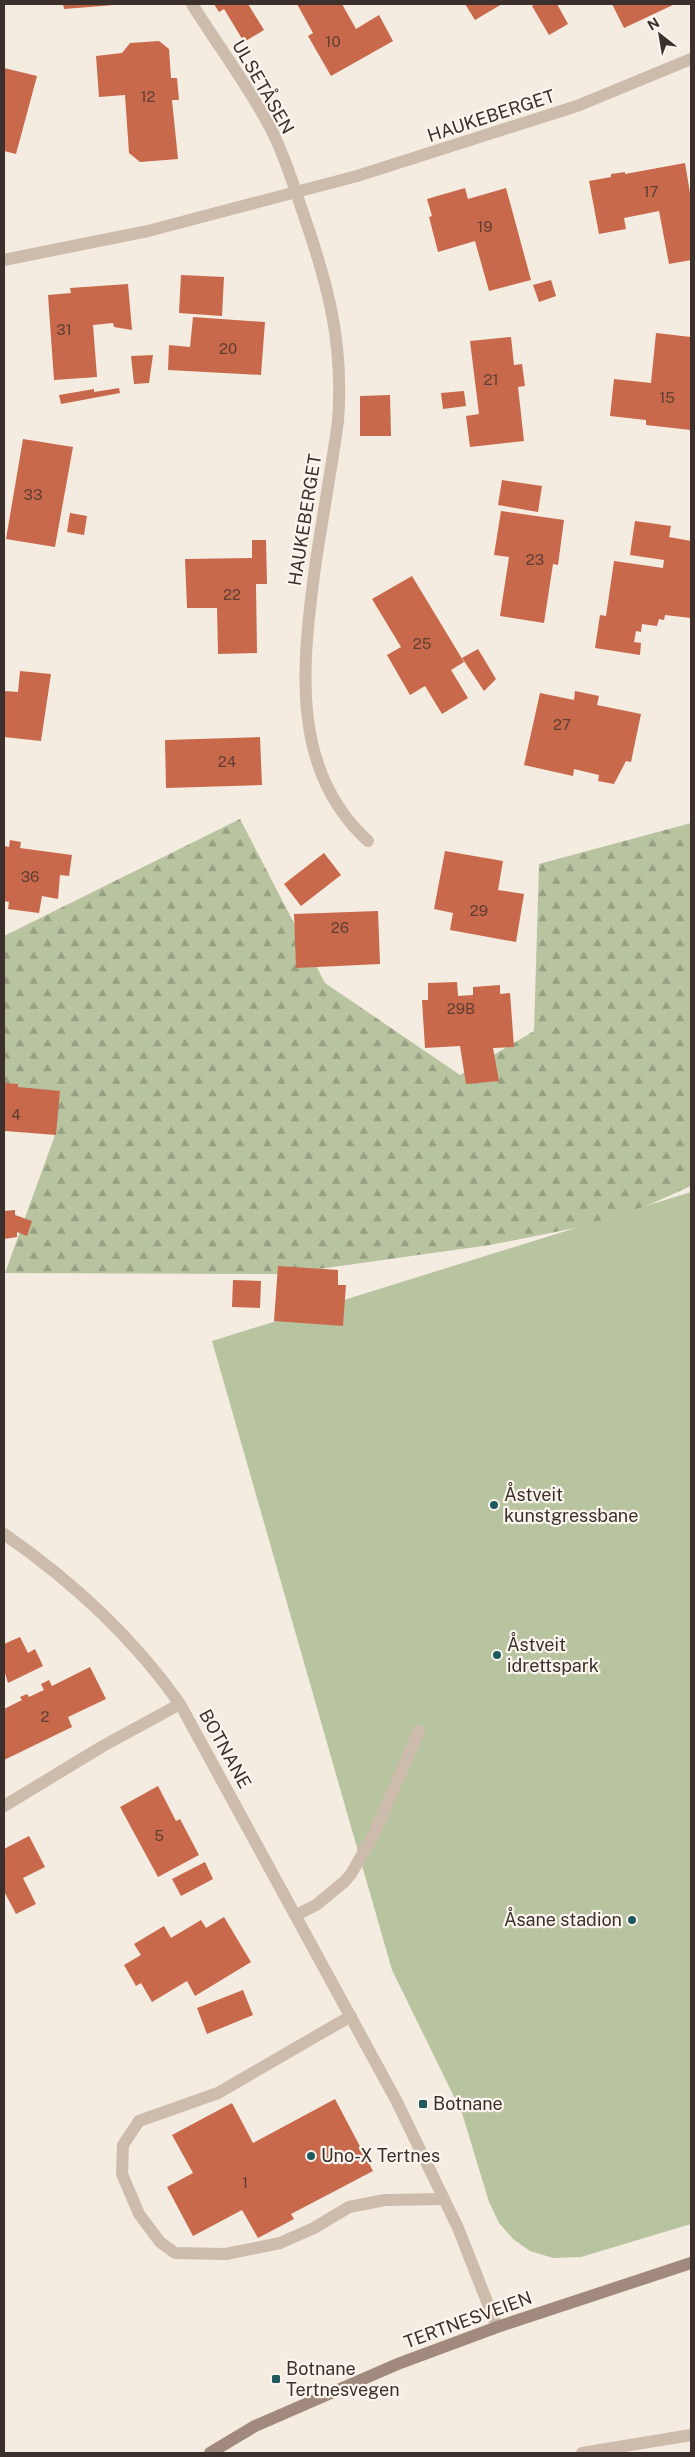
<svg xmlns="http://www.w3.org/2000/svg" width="695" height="2457" font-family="'Public Sans',sans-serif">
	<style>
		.forest { fill: url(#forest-firs) }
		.garden { fill: #b8c4a0 }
		.building { fill: #c8694b }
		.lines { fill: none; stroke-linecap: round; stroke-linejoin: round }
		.service { stroke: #cdbbac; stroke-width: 12 }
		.minor { stroke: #cdbbac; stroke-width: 12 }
		.tertiary { stroke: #cdbbac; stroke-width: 12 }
		.secondary { stroke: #a18a7d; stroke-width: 12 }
		.poi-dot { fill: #1f5a5e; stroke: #fbf5ee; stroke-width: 2 }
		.labels { text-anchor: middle; stroke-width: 4.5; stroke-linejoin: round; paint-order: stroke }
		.number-label { font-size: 15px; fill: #5e3e33 }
		.street-label { font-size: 18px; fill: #3b302b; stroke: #fbf5ee }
		.poi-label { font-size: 18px; fill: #3b302b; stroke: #fbf5ee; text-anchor: start }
	</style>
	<defs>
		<pattern id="forest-firs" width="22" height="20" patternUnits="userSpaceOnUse" patternTransform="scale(1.25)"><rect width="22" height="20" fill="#b8c4a0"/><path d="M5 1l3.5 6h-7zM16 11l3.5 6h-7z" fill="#97a083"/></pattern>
	</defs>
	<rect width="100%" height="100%" fill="#f4ebe1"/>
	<path class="forest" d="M240,819L325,983L460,1075L534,1031L539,864L691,823V1186L615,1220L490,1245L283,1274L5,1273L55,1135L4,1092V936Z"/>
	<path class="garden" d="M691,1192V2224L581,2257L553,2258L530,2251L513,2239L499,2223L489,2202L462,2113L392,1970L212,1341Z"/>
	<path class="building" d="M63,4H113L114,5L64,9Z
		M214,4H248L264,30L244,42L224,9L219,12Z
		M297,4H342L356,29L379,15L393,41L331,76L308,36L313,33Z
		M465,4H502L475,20Z
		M536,4H557L568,24L549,35L532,6Z
		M612,4H675L624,28Z
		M159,41L169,49L171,78H177L179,100H172L178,159L140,162L129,153L125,95L99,97L96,56L122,53L130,43Z
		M4,68L37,76L16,154L4,151Z
		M685,163L691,199V260L669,264L659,211L624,218L626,229L599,234L589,181L611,177V174L625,172V174Z
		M465,188L468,199L506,188L531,280L489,291L475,241L438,252L429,217L432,216L427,199Z
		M181,275L224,277L222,316L179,313Z
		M551,280L556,296L539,302L533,285Z
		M128,284L132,330L114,327L113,323L93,325L97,377L54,380L48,295L71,293L70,288Z
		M193,317L265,322L261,375L168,370L169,345L190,347Z
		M656,333L691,337V430L646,425V420L610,416L614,379L651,383Z
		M511,337L514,365L522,364L525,386L518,387L524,441L470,447L466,416L479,414L470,341Z
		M153,355L149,383L134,384L131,356Z
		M119,388L120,393L61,404L59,395L94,389V392Z
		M464,391L466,406L443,409L441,393Z
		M390,395L391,436H360V396Z
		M23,439L73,447L55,547L6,539Z
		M502,480L542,486L538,512L498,505Z
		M501,511L564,520L558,565L553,564L544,623L500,616L509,557L494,555Z
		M70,513L87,516L84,535L67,532Z
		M635,521L671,526L669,537L691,541V618L665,615L664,620L659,619L657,626L642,624L641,632L636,631L634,642L641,643L640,655L595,648L600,615L606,616L614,561L663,568L664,560L630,555Z
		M252,540H266L267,584H256L257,653L218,654L217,608H187L185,559L252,558Z
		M412,576L464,662L451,670L468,698L442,714L425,686L410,695L387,655L401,647L372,599Z
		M478,649L496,679L484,691L462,658Z
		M20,671L51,674L41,741L4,737V691L18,692Z
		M575,691L599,696L597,705L641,714L631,762L626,761L614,784L598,781L599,775L574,769L573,776L524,765L540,693L574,700Z
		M260,737L262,785L166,788L165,740Z
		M10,840L21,842L20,848L72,855L69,876L60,875L58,899L42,896L39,913L8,909L9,902L4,901V846L9,847Z
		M445,851L503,861L498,890L524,894L516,942L450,930L453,913L434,909Z
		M324,853L341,875L301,906L284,884Z
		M378,911L380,964L296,968L294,914Z
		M457,982L458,996L473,995V987L500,985V994L510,993L514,1047L493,1048L499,1081L466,1084L460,1046L425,1048L422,1000H428V983Z
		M4,1083L18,1084V1087L60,1091L56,1135L5,1131L4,1134Z
		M15,1210V1215L32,1221L27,1236L17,1232V1237L4,1239V1211Z
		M278,1266L338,1270V1285H346L343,1326L274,1321Z
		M233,1280L261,1281L260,1308L232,1307Z
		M20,1637L28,1653L35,1649L43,1666L8,1683L4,1670V1644Z
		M90,1667L106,1699L68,1717L72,1727L4,1760V1709L22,1700L20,1697L27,1694L29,1697L44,1690L41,1684L49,1680L52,1686Z
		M158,1786L176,1821L180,1819L199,1855L158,1877L120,1807Z
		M29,1836L45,1867L23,1878L36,1904L16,1914L5,1893H4V1849Z
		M205,1862L213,1879L181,1896L172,1879Z
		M224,1917L251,1962L195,1996L187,1981L152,2002L141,1983L136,1986L124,1965L141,1955L134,1944L164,1926L171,1938L201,1920L206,1928Z
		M243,1990L253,2015L207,2034L197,2008Z
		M335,2099L373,2171L291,2214L294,2219L258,2238L242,2210L193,2236L167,2187L193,2173L172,2135L232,2103L253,2143Z"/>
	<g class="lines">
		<path class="service" d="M296,1915L316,1905L344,1882L351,1874L375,1832L419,1731
			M351,2016L218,2093L139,2121L123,2145L122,2174L139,2214L160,2242L175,2253L226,2254L280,2243L314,2228L349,2207L385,2200L444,2199
			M582,2453L691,2435"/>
		<path class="minor" d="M192,4C218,46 248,85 271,129C284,154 293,183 302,210C328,284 344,343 338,421C331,473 321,524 314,575C302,668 291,771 368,841
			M4,260L148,231L357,176L577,106L691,59
			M4,1806L103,1746L180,1704"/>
		<path class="tertiary" d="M4,1534C72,1581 132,1636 180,1704L396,2100L458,2228L497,2327"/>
		<path class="secondary" d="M210,2453L255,2426L400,2363L497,2327L691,2263"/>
	</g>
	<g class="poi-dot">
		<circle cx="494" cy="1505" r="5"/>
		<circle cx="497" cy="1655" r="5"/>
		<circle cx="632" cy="1920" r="5"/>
		<rect x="418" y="2099" width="10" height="10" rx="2.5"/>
		<circle cx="311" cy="2156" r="5"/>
		<rect x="271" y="2374" width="10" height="10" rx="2.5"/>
	</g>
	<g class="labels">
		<g class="number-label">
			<text x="333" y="47">10</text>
			<text x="148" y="102">12</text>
			<text x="651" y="197">17</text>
			<text x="485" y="232">19</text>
			<text x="64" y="335">31</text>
			<text x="228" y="354">20</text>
			<text x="491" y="385">21</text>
			<text x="667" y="403">15</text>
			<text x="33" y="500">33</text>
			<text x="535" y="565">23</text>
			<text x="232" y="600">22</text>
			<text x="422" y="649">25</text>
			<text x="562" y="730">27</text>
			<text x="227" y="767">24</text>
			<text x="30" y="882">36</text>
			<text x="479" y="916">29</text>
			<text x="340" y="933">26</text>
			<text x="461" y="1014">29B</text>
			<text x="16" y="1120">4</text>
			<text x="45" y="1722">2</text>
			<text x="159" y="1841">5</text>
			<text x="245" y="2188">1</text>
		</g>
		<g class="street-label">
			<text transform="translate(263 87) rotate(60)" y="6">ULSETÅSEN</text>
			<text transform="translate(491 116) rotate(-18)" y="6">HAUKEBERGET</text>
			<text transform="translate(305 520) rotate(-81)" y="6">HAUKEBERGET</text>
			<text transform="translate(225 1749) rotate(61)" y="6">BOTNANE</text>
			<text transform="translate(468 2320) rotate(-20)" y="6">TERTNESVEIEN</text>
		</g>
		<g class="poi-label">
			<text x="504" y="1501">Åstveit<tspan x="504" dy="21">kunstgressbane</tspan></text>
			<text x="507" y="1651">Åstveit<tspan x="507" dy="21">idrettspark</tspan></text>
			<text x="622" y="1926" text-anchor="end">Åsane stadion</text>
			<text x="433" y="2110">Botnane</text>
			<text x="321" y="2162">Uno-X Tertnes</text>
			<text x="286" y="2375">Botnane<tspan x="286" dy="21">Tertnesvegen</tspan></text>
		</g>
	</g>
	<rect width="695" height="2457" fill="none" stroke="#3b302b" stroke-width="10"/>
	<g transform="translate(660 35) rotate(329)" stroke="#fbf5ee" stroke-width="4" paint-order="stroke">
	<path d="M0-4L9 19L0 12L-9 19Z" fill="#3b302b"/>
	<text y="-8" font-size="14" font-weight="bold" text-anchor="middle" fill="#3b302b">N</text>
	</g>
</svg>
